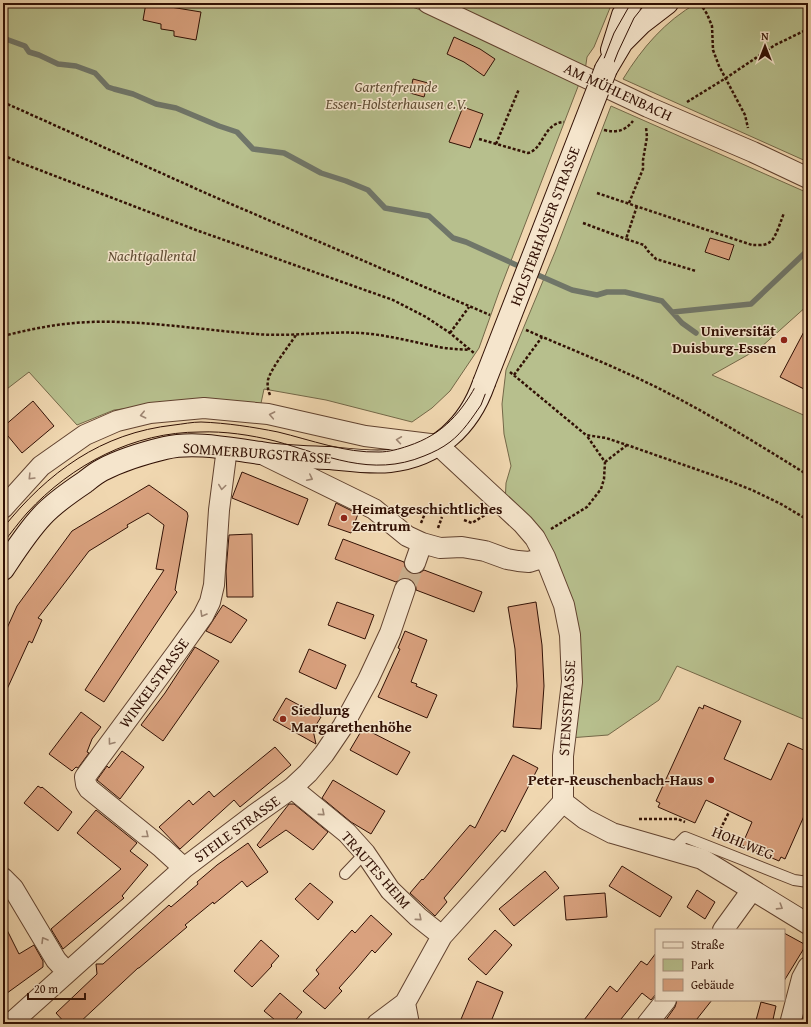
<svg xmlns="http://www.w3.org/2000/svg" width="811" height="1027" font-family="'Gentium Book Plus',serif">
	<style>
		.green { fill: #b7bf8d; stroke: #746848 }
		.lines { fill: none; stroke-linecap: round; stroke-linejoin: round }
		.stream { stroke: #707669; stroke-width: 5.5 }
		.building { fill: #d9a17e; stroke: #311004 }
		.street-tunnel { stroke: #caaf8e; stroke-width: 20; stroke-dasharray: 20 10; stroke-linecap: butt }
		.lane-casing { stroke: #61422f; stroke-width: 12 }
		.street-casing { stroke: #61422f; stroke-width: 22 }
		.secondary-casing { stroke: #311004; stroke-width: 24 }
		.path { stroke: #311004; stroke-width: 2.5; stroke-dasharray: 3 2; stroke-linecap: butt }
		.lane { stroke: #f5e5cc; stroke-width: 10 }
		.street { stroke: #f5e5cc; stroke-width: 20 }
		.secondary { stroke: #f5e5cc; stroke-width: 22 }
		.tram { stroke: #311004; stroke-width: 1 }
		.secondary-bridge-casing { stroke: #311004; stroke-width: 24; stroke-linecap: butt }
		.secondary-bridge { stroke: #f5e5cc; stroke-width: 22 }
		.oneway { stroke: #9d8572 }
		.poi-dot { fill: #8f2418; stroke: #f5e5cc; stroke-width: 1.5 }
		.labels { text-anchor: middle; stroke-width: 3; stroke-linejoin: round; paint-order: stroke }
		.park-label { font-size: 15px; font-style: italic; fill: #604d34; stroke: #f5e5cc }
		.street-label { font-size: 15px; fill: #311004; stroke: #f5e5cc }
		.poi-label { font-size: 15px; font-weight: bold; fill: #311004; stroke: #f5e5cc; text-anchor: end }
	</style>
	<rect width="100%" height="100%" fill="#f0d7b0"/>
	<filter id="stains"><feTurbulence type="fractalNoise" baseFrequency=".005" numOctaves="4"/><feColorMatrix values="0 0 0 0 .2 0 0 0 0 .09 0 0 0 0 .02 0 0 0 .5 -.17"/></filter>
	<radialGradient id="worn" r=".72"><stop offset=".6" stop-color="#630" stop-opacity="0"/><stop offset="1" stop-color="#630" stop-opacity=".3"/></radialGradient>
	<path class="green" d="M3,3H401L432,14L579,84L499,292L479,348L450,391L432,408L412,422L326,400L264,389L260,408L180,402L114,410L77,425L29,372L3,392Z
		M453,3H612L594,47L587,57L585,71Z
		M697,3H808V162L623,79C642,48 665,21 697,3Z
		M611,106L808,193V305L760,348L712,375L808,417V721L677,666L659,700L608,735L569,738L566,603L505,505L506,483L511,466L504,434L502,404L506,370L555,252Z"/>
	<g class="lines">
		<path class="stream" d="M3,38L25,46L29,52L39,55L58,64L76,66L95,73L108,87L114,89L133,94L156,104L176,108L219,126L237,132L253,149L284,153L321,173L346,181L368,190L385,208L429,216L453,238L466,242L523,268
			M531,272L572,290L597,295L607,292H625L662,301L682,323L696,333
			M673,312L751,304L808,250"/>
	</g>
	<path class="building" d="M146,3L201,12L196,40L174,36V31L161,29V24L143,20Z
		M454,37L480,49L495,59L484,76L464,62L447,54Z
		M413,79L428,83L424,97L410,93Z
		M463,107L483,114L470,148L449,142Z
		M710,238L734,245L729,260L705,252Z
		M808,324V391L780,377Z
		M33,401L54,426L22,453L3,430V427Z
		M242,472L308,499L298,525L232,498Z
		M149,485L187,512L188,516L175,590L177,592L104,702L85,690L164,570L156,569L164,525L148,513L127,525L128,527L89,551L38,618L42,620L32,643L29,641L3,698V637L17,606L72,531Z
		M336,503L358,514L351,533L328,525Z
		M252,534L253,597H227L226,571L229,535Z
		M343,539L404,562L406,570L411,574H418L424,570L482,592L474,612L416,590V586L414,582L409,578H402L396,582L335,559Z
		M337,602L374,615L365,639L328,625Z
		M536,602L542,645L544,686L541,729L513,727L517,686L515,649L508,607Z
		M223,605L247,620L231,643L206,631Z
		M405,631L427,640L411,682L417,684L416,686L437,695L427,718L378,697L400,649L398,648Z
		M195,647L219,661L163,741L141,725L165,693Z
		M309,649L346,665L336,689L299,672Z
		M286,698L321,717L313,730L316,744L273,720Z
		M704,705L741,721L724,759L771,780L788,743L808,752V807L785,859L781,857L779,861L742,845L752,822L706,800L695,823L658,807L660,803L656,801L699,707L703,709Z
		M81,712L101,727L92,739L87,752L89,753L78,768L76,767L72,771L49,754Z
		M363,728L410,752L397,775L350,750Z
		M275,747L291,765L240,807L234,800L180,849L159,827L189,800L193,805L209,791L214,797Z
		M122,751L144,767L120,799L97,780L107,766L109,768Z
		M513,755L538,768L505,832L502,830L444,898L447,902L435,916L410,893L422,879L423,880L470,825L475,828Z
		M333,780L385,811L371,834L351,822L322,798Z
		M38,786L41,788L42,787L72,812L58,831L24,803Z
		M289,804H294L328,832L313,850L286,830L260,848L257,845Z
		M96,810L137,843L130,851L148,865L122,896L124,898L63,949L51,929L121,869L77,833Z
		M248,843L268,872L247,887L242,881L214,904L213,902L185,925L187,927L139,968H138L78,1024H66L56,1013L97,974L96,964H103L169,905L171,907L198,884L197,882L217,865Z
		M622,866L672,897L660,917L609,886Z
		M545,871L559,888L514,926L499,909Z
		M310,883L333,902L318,920L295,899Z
		M697,890L715,902L705,919L687,907Z
		M605,893L607,917L566,920L564,896Z
		M371,915L392,934L375,953L372,950L356,969L339,988L342,991L325,1009L303,991L319,974L316,970L352,930L355,933Z
		M3,922L19,954L34,945L43,961V967L3,996Z
		M495,930L512,945L486,975L468,959Z
		M784,933L806,945L784,981Z
		M261,940L279,956L271,965L272,966L252,987L234,971Z
		M656,953V994L651,1000L642,993L617,1024H581L610,986L617,992L641,961L647,965Z
		M477,981L503,992L490,1024H459Z
		M280,993L302,1012L292,1024H280L264,1011Z
		M677,1000H712L693,1024H663L675,1007Z
		M761,1002L776,1006L772,1024H755Z"/>
	<g class="lines">
		<path class="street-tunnel" d="M405,589L415,563"/>
		<g class="lane-casing">
			<path id="lane" d="M672,850L685,837L794,880L808,882
				M345,874L365,853"/>
		</g>
		<g class="street-casing">
			<path id="street" d="M428,3L648,107L753,152L808,178
				M264,455L374,509L407,536L422,543L440,548L462,547L485,551L507,559L518,561L529,562L545,557
				M3,508L41,466L85,435L117,421L150,413L204,408L268,414L365,436L438,445L523,524L535,538L545,557L564,605L570,635L572,682L563,756V802L442,936L405,1003L377,1024
				M415,563L422,543
				M292,788L347,833L365,853L390,890L418,917L442,936
				M563,802L585,819L612,833L702,859L808,924
				M184,868L162,848L89,789L86,784L85,777L178,651L203,616L210,602L214,585L219,510L227,448
				M3,878L13,888L56,960L67,972
				M723,930L752,890
				M405,1003L409,1024
				M10,1024L184,868L254,815L292,788L308,773L324,754L343,726L368,680L390,633L405,589
				M647,1024L666,1000
				M790,1024L802,978L808,967"/>
		</g>
		<g class="secondary-casing">
			<path id="secondary" d="M612,50L623,15L631,3
				M606,69L622,42L641,23L667,3
				M3,569C15,551 27,532 42,516C54,503 70,492 85,482C90,478 96,473 102,470C121,460 144,453 165,448C195,441 230,449 261,453C283,457 307,457 330,458C350,460 370,463 390,461C437,456 469,426 484,383"/>
		</g>
		<path class="path" d="M700,3L707,14L712,26L713,50L719,66L745,115L748,128
			M3,102L210,195L490,315
			M687,102L726,78L775,45L808,29
			M604,130C617,133 625,131 633,121
			M479,139L528,153C544,149 543,123 564,122
			M496,144L519,89
			M3,155L16,161L196,230L393,300L426,317L450,333L474,353
			M597,193L752,245C757,245 765,246 770,242C776,238 781,220 784,213
			M629,203L643,169V160L647,137L646,127
			M637,206L626,239L644,245L648,251L656,259L696,271
			M583,223L626,239
			M526,330C561,345 598,360 633,376C694,404 751,440 808,475
			M450,333L469,307
			M3,336C31,329 60,323 90,322C145,320 201,330 256,334C291,337 326,331 361,333C388,335 413,342 439,347C449,349 459,349 469,350
			M510,372L586,435L606,438L627,445L724,479L752,490L781,504L808,520
			M514,375L542,337
			M270,395C268,390 267,386 268,380C271,368 289,346 296,335
			M605,462L627,445
			M464,520L472,523L485,515
			M421,523L426,511
			M438,528L442,517
			M551,529L587,507L601,489L604,479L605,462L587,436
			M639,819H678L685,822
			M718,834L729,812"/>
		<use href="#lane" class="lane"/>
		<use href="#street" class="street"/>
		<use href="#secondary" class="secondary"/>
		<path class="tram" d="M3,528C48,472 101,433 174,425C183,424 192,422 201,422C227,423 253,427 278,432C311,440 345,453 379,452C389,452 399,449 408,446C444,434 462,412 479,380L614,33L631,3
			M3,543C11,533 19,522 27,513C72,464 134,432 200,432C224,431 251,435 275,441C326,455 371,478 424,456C434,452 442,448 450,442C463,432 472,418 481,405L618,52L634,18L646,3"/>
		<g class="secondary-bridge-casing">
			<path id="secondary-bridge" d="M484,383L606,69"/>
		</g>
		<use href="#secondary-bridge" class="secondary-bridge"/>
	</g>
	<defs><path id="oneway-chevron" d="M-2-3.5L2.5 0L-2 3.5" fill="none" stroke-width="1.6" stroke-linecap="round" stroke-linejoin="round"/></defs>
	<g class="oneway">
		<use href="#oneway-chevron" transform="translate(143 415) rotate(167)"/>
		<use href="#oneway-chevron" transform="translate(272 415) rotate(-169)"/>
		<use href="#oneway-chevron" transform="translate(399 440) rotate(-172)"/>
		<use href="#oneway-chevron" transform="translate(31 477) rotate(134)"/>
		<use href="#oneway-chevron" transform="translate(310 478) rotate(27)"/>
		<use href="#oneway-chevron" transform="translate(222 487) rotate(98)"/>
		<use href="#oneway-chevron" transform="translate(203 614) rotate(120)"/>
		<use href="#oneway-chevron" transform="translate(111 742) rotate(127)"/>
		<use href="#oneway-chevron" transform="translate(322 813) rotate(40)"/>
		<use href="#oneway-chevron" transform="translate(146 835) rotate(39)"/>
		<use href="#oneway-chevron" transform="translate(780 907) rotate(32)"/>
		<use href="#oneway-chevron" transform="translate(419 918) rotate(41)"/>
		<use href="#oneway-chevron" transform="translate(44 940) rotate(-121)"/>
	</g>
	<g class="poi-dot">
		<circle cx="784" cy="340" r="4"/>
		<circle cx="344" cy="518" r="4"/>
		<circle cx="283" cy="719" r="4"/>
		<circle cx="711" cy="780" r="4"/>
	</g>
	<g class="labels">
		<g class="park-label">
			<text x="396" y="92">Gartenfreunde<tspan x="396" dy="17">Essen-Holsterhausen e.V.</tspan></text>
			<text x="152" y="261">Nachtigallental</text>
		</g>
		<g class="street-label">
			<text transform="translate(618 92) rotate(25)" y="5">AM MÜHLENBACH</text>
			<text transform="translate(545 226) rotate(-69)" y="5">HOLSTERHAUSER STRASSE</text>
			<text transform="translate(257 453) rotate(4)" y="5">SOMMERBURGSTRASSE</text>
			<text transform="translate(154 683) rotate(-54)" y="5">WINKELSTRASSE</text>
			<text transform="translate(567 708) rotate(-86)" y="5">STENSSTRASSE</text>
			<text transform="translate(237 829) rotate(-36)" y="5">STEILE STRASSE</text>
			<text transform="translate(743 843) rotate(22)" y="5">HOHLWEG</text>
			<text transform="translate(376 870) rotate(49)" y="5">TRAUTES HEIM</text>
		</g>
		<g class="poi-label">
			<text x="776" y="336">Universität<tspan x="776" dy="17">Duisburg-Essen</tspan></text>
			<text x="352" y="514" text-anchor="start">Heimatgeschichtliches<tspan x="352" dy="17">Zentrum</tspan></text>
			<text x="291" y="715" text-anchor="start">Siedlung<tspan x="291" dy="17">Margarethenhöhe</tspan></text>
			<text x="703" y="785">Peter-Reuschenbach-Haus</text>
		</g>
	</g>
	<rect width="811" height="1027" fill="none" stroke="#f0d7b0" stroke-width="16"/>
	<rect x="4" y="4" width="803" height="1019" fill="none" stroke="#311004" stroke-width="2"/>
	<rect x="8" y="8" width="795" height="1011" fill="none" stroke="#311004"/>
	<rect x="655" y="929" width="130" height="72" fill="#f5e5cc" stroke="#a7907c"/>
	<rect x="663" y="942" width="20" height="6" fill="#f5e5cc" stroke="#a7907c"/>
	<text x="691" y="949" font-size="12" fill="#311004">Straße</text>
	<rect x="663" y="959" width="20" height="12" fill="#b7bf8d" stroke="#a7907c"/>
	<text x="691" y="969" font-size="12" fill="#311004">Park</text>
	<rect x="663" y="979" width="20" height="12" fill="#d9a17e" stroke="#a7907c"/>
	<text x="691" y="989" font-size="12" fill="#311004">Gebäude</text>
	<g transform="translate(765 46)" stroke="#f5e5cc" stroke-width="3" paint-order="stroke">
	<path d="M0-3L7 15L0 10L-7 15Z" fill="#311004"/>
	<text y="-6" font-size="11" font-weight="bold" text-anchor="middle" fill="#311004">N</text>
	</g>
	<path d="M28 993v6h57v-6" fill="none" stroke="#311004" stroke-width="2"/>
	<text x="34" y="993" font-size="12" fill="#311004" stroke="#f5e5cc" stroke-width="3" paint-order="stroke">20 m</text>
	<rect width="100%" height="100%" filter="url(#stains)"/>
	<rect width="100%" height="100%" fill="url(#worn)"/>
</svg>
